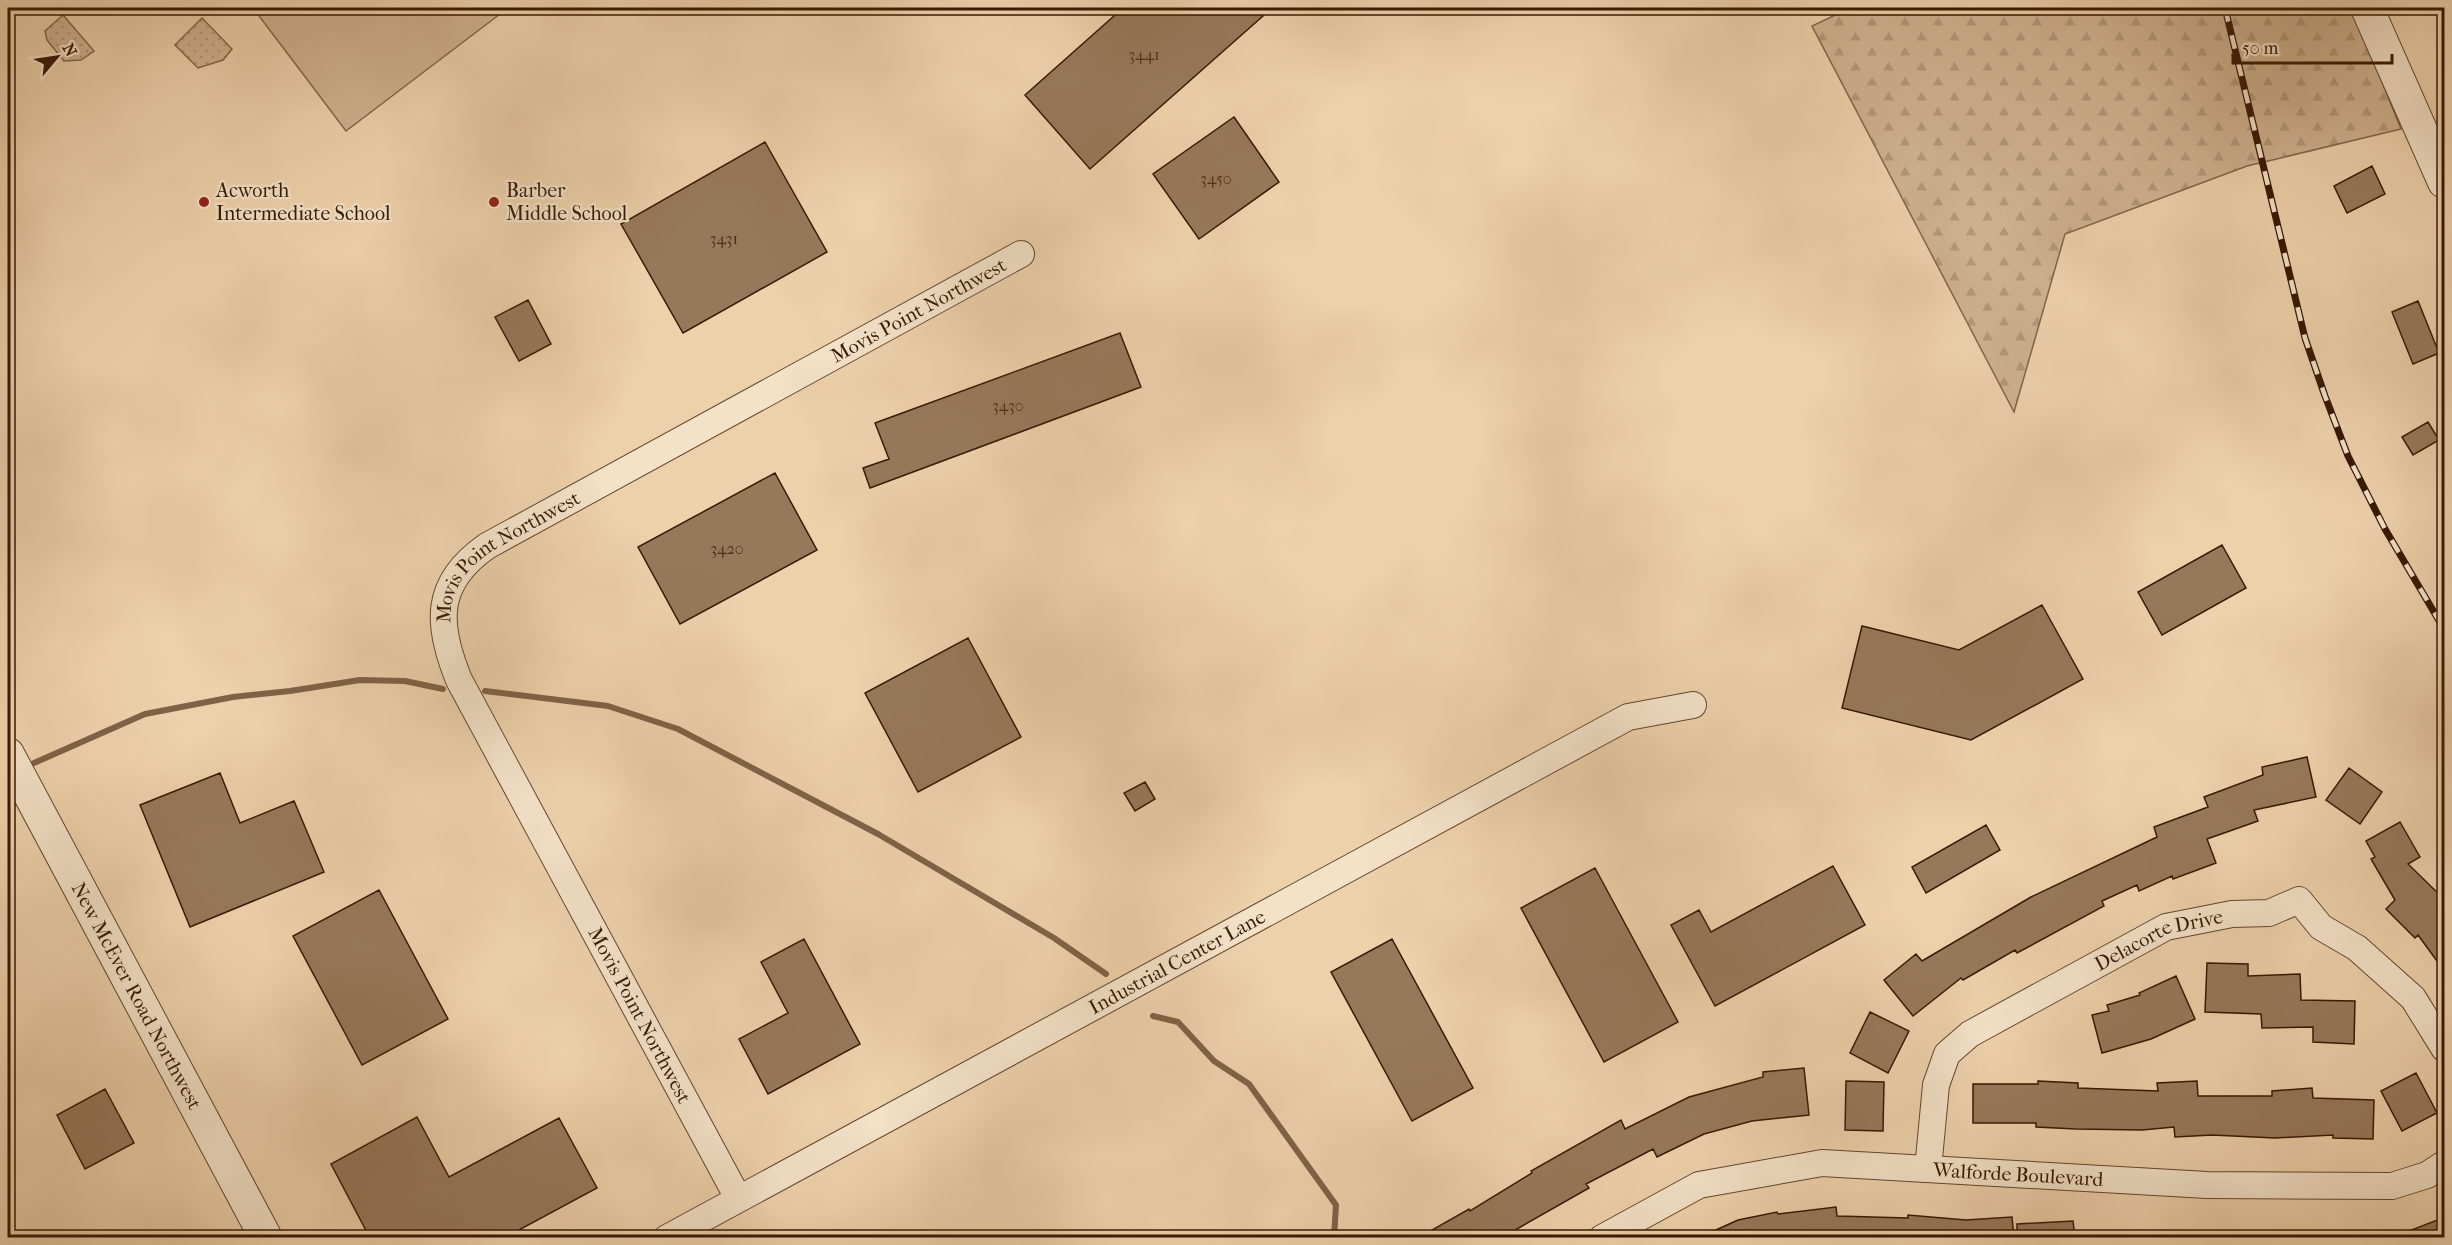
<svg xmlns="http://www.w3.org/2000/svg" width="2452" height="1245" font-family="'IM FELL French Canon',serif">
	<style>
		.forest { fill: url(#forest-firs); stroke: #82664a; stroke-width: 1.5 }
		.park { fill: url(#park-dots); stroke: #82664a; stroke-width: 1.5 }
		.garden { fill: #ceb28f; stroke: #82664a; stroke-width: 1.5 }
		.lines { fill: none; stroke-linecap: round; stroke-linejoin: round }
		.stream { stroke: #7f6247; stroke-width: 6 }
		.building { fill: #96795b; stroke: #371905; stroke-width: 1.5 }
		.minor-casing { stroke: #64472e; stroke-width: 28 }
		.tertiary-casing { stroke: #64472e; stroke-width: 34 }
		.minor { stroke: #f3e1c8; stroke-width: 26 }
		.tertiary { stroke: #f3e1c8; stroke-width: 32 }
		.rail-casing { stroke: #371905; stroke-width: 7 }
		.rail { stroke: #f3e1c8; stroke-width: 4.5; stroke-dasharray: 14; stroke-linecap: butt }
		.poi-dot { fill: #8f2418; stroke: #f3e1c8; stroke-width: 2 }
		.labels { text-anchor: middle; stroke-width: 4.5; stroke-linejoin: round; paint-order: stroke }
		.number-label { font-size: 16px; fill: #4f311a }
		.poi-label { font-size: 20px; fill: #371905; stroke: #f3e1c8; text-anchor: start }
		.street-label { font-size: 20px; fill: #371905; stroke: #f3e1c8 }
	</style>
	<defs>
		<pattern id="forest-firs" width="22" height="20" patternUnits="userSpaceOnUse" patternTransform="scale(1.5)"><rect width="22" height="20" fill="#ceb28f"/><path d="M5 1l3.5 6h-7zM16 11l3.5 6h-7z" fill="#b2987a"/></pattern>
		<pattern id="park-dots" width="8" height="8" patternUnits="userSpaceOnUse" patternTransform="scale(1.5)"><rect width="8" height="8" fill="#ceb28f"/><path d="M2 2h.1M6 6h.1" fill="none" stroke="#b2987a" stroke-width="1.8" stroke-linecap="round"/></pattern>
	</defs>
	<rect width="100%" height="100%" fill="#edd1ab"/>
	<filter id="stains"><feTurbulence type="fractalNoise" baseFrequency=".00333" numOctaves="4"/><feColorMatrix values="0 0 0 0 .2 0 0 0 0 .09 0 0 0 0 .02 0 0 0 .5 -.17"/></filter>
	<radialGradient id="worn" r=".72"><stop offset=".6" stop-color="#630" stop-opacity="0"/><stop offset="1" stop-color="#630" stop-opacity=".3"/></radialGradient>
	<path class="forest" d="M1850,8H2352L2401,129L2247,166L2065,234L2014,412L1812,26Z"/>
	<path class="park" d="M63,15L94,51L81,60L64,61L47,40L45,31Z
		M202,18L232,49L223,60L198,68L175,45Z"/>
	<path class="garden" d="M253,8H501L504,11L346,131Z"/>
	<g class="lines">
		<path class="stream" d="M485,691L608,706L678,729L878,834L1054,938L1106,974
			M34,763L145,714L233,697L290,691L360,680L405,681L443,689
			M1153,1016L1178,1022L1214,1061L1249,1084L1336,1205L1334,1238"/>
	</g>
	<path class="building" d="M1123,8H1272L1090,169L1025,95Z
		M1234,117L1279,182L1199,239L1153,174Z
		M765,142L827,252L683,333L621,224Z
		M2372,166L2385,194L2347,213L2334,186Z
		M528,300L551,344L519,361L495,317Z
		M2418,301L2439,353L2413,364L2392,312Z
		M1120,333L1141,387L870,488L863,468L889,459L875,423Z
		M2428,422L2439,440L2413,455L2402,437Z
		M775,473L817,550L680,624L638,547Z
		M2222,545L2246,588L2162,635L2138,592Z
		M2042,605L2083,679L1971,740L1842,708L1862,626L1959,650Z
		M968,638L1021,737L918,792L865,693Z
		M2307,757L2316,797L2254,810L2258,821L2207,839L2216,863L2173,879L2172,876L2139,891L2137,885L2102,901L2104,906L2017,953L2015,950L1963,980L1961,978L1913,1016L1884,980L1916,954L1922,961L2031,897L2157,837L2154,827L2208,807L2204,797L2263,775L2262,767Z
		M2349,768L2382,792L2360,824L2326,800Z
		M220,773L240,823L294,801L324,872L190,927L140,805Z
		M1145,782L1155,799L1135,811L1124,793Z
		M2400,822L2420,857L2408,864L2445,900V972L2418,935L2415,938L2386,909L2395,900L2371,859L2375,857L2366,841Z
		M1986,825L2000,850L1926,893L1912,867Z
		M1833,866L1865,925L1715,1006L1671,925L1699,910L1711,932Z
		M1595,868L1678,1022L1604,1062L1521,908Z
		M379,890L448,1019L362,1065L293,936Z
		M804,939L860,1044L768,1094L739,1039L788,1013L761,962Z
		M1392,939L1473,1088L1412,1121L1331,972Z
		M2207,963L2248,964V976L2300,974L2301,1000L2355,1001L2354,1044L2313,1042V1027L2262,1028L2261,1014L2205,1012Z
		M2176,976L2195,1019L2151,1039L2102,1053L2092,1015L2109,1011L2107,1005L2140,995L2139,993Z
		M1870,1012L1909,1031L1888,1073L1850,1053Z
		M1804,1068L1809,1115L1752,1121L1704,1134L1657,1157L1653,1149L1586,1184L1589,1188L1501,1238H1418L1469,1209L1470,1211L1532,1173L1531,1171L1621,1120L1625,1129L1689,1097L1763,1077V1072Z
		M2416,1073L2437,1113L2402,1131L2381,1091Z
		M1846,1081L1884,1082L1883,1131L1845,1130Z
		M2038,1081L2078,1083V1088L2158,1091L2157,1083L2197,1081L2198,1096H2272V1091L2312,1088L2313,1098L2374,1100L2373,1139L2333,1138V1135L2275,1138L2212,1135L2175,1137L2174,1127L2142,1130L2076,1129L2036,1127V1123H1973V1084H2038Z
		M105,1089L134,1143L85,1169L57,1115Z
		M417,1117L449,1177L559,1118L597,1188L504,1238H370L331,1164Z
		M1836,1207L1837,1216L1908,1218V1215L1966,1220L2012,1217L2014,1238H1698L1738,1220L1777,1212L1778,1214Z
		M2445,1217V1238H2396V1236Z
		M2073,1221L2075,1238H2017V1224Z"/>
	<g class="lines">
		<g class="minor-casing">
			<g id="minor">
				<path id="s1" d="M1928,1169L1936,1085L1947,1054L1970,1034L2166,927L2232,914L2269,913L2299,900L2321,927L2357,948L2413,998L2444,1048"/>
				<path id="s2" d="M738,1198L459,680C436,624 434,583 487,546L1021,254"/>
				<path id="s3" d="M667,1238L1628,717L1693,705"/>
				<path id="s4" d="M1602,1238L1699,1185L1822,1163L2207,1185L2392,1186L2427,1175L2444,1164"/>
			</g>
		</g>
		<g class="tertiary-casing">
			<g id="tertiary">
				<path d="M2367,8L2444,182"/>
				<path id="s5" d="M8,754L266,1238"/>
			</g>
		</g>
		<use href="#minor" class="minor"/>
		<use href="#tertiary" class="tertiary"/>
		<g class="rail-casing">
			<path id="rail" d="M2225,8L2305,338L2325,396L2348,456L2385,529L2444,629"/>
		</g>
		<use href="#rail" class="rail"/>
	</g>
	<g class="poi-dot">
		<circle cx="204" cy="202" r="6"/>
		<circle cx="494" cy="202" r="6"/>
	</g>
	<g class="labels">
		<g class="number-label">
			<text x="1144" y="60">3441</text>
			<text x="1216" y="184">3450</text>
			<text x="724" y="244">3431</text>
			<text x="1008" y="411">3430</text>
			<text x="727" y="554">3420</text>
		</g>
		<g class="poi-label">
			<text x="216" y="197">Acworth<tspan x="216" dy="23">Intermediate School</tspan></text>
			<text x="506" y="197">Barber<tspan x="506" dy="23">Middle School</tspan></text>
		</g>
		<g class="street-label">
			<text dy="7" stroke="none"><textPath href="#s2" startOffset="1232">Movis Point Northwest</textPath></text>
			<text dy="7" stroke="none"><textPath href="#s2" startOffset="746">Movis Point Northwest</textPath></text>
			<text dy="7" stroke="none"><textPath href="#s1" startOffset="360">Delacorte Drive</textPath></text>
			<text dy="7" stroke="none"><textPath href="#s3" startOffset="580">Industrial Center Lane</textPath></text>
			<text dy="7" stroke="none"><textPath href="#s5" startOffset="274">New McEver Road Northwest</textPath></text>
			<text transform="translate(640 1015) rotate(62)" y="7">Movis Point Northwest</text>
			<text dy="7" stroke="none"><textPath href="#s4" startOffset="432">Walforde Boulevard</textPath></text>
		</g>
	</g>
	<rect width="2452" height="1245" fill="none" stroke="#edd1ab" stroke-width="30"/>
	<rect x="9" y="9" width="2434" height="1227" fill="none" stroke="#371905" stroke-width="3"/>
	<rect x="15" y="15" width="2422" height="1215" fill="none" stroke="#371905" stroke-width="1.5"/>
	<g transform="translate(57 57) rotate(61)" stroke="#f3e1c8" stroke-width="4.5" paint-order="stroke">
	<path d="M0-4.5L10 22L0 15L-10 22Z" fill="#371905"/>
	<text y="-9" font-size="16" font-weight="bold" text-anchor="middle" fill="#371905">N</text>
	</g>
	<path d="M2233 54v9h159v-9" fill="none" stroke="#371905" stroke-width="3"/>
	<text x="2242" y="54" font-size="18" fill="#371905" stroke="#f3e1c8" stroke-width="4.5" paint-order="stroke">50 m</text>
	<rect width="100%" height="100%" filter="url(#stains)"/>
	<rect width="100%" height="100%" fill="url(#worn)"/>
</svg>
